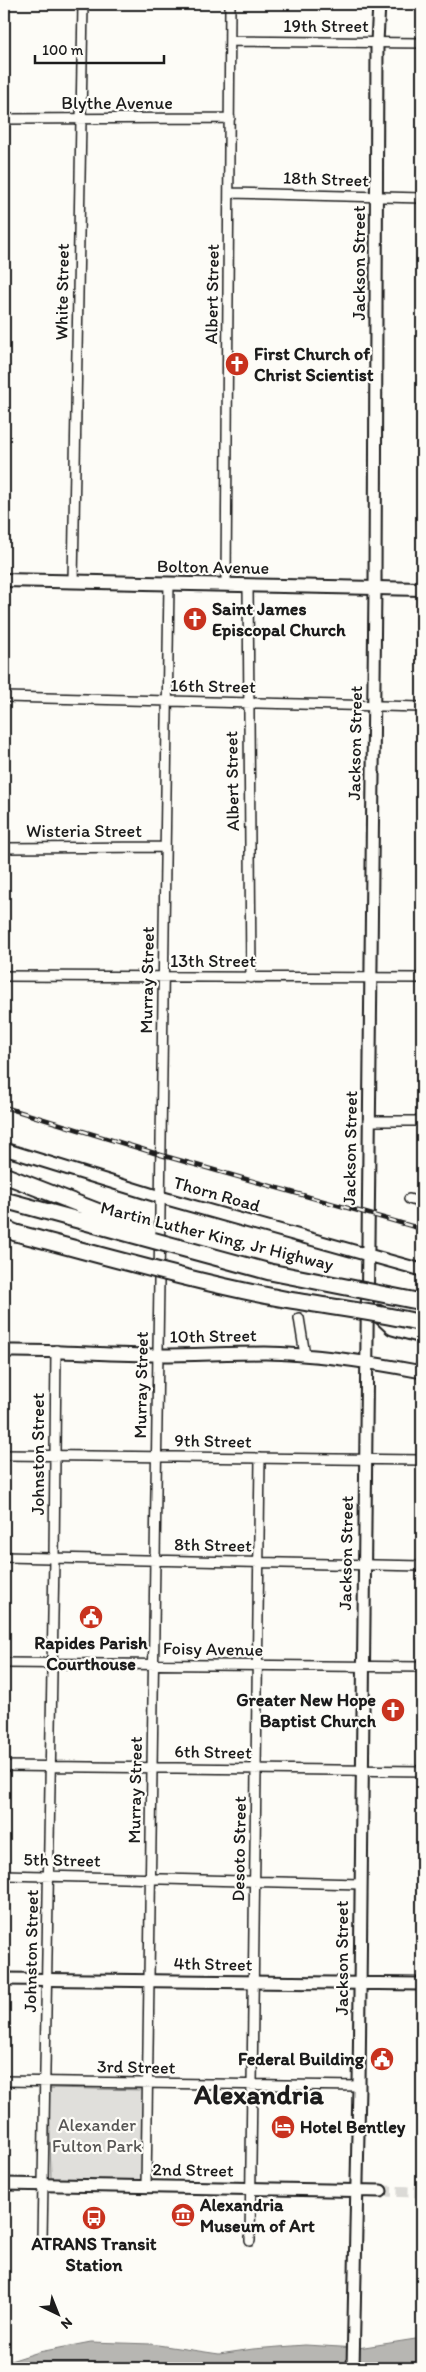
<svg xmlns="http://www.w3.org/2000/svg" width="426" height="2372" font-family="Itim,sans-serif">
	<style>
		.green { fill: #e0dfdb; stroke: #7e7e7c }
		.water { fill: #b7b6b2; stroke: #797876 }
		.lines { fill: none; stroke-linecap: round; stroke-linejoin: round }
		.secondary-tunnel { stroke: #dbdad6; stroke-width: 11; stroke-dasharray: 11 5.5; stroke-linecap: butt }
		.minor-casing { stroke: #1c1c1c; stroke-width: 12 }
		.secondary-casing { stroke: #1c1c1c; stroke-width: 15 }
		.primary-casing { stroke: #1c1c1c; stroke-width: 16 }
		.motorway-casing { stroke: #1c1c1c; stroke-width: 19 }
		.minor { stroke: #fdfcf7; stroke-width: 9 }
		.secondary { stroke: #fdfcf7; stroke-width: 11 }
		.primary { stroke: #fdfcf7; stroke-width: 12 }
		.motorway { stroke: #fdfcf7; stroke-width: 15 }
		.rail-casing { stroke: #1c1c1c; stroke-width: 4.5 }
		.rail { stroke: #fdfcf7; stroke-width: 2.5; stroke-dasharray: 8; stroke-linecap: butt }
		.motorway-bridge-casing { stroke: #1c1c1c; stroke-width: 19; stroke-linecap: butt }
		.motorway-bridge { stroke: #fdfcf7; stroke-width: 15 }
		.labels { text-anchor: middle; stroke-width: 4.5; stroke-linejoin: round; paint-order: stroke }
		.street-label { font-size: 18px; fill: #1c1c1c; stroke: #fdfcf7 }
		.poi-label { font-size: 18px; font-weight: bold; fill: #1c1c1c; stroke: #fdfcf7; text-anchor: start }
		.park-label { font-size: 18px; fill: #575655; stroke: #fdfcf7 }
		.town-label { font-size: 28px; font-weight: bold; fill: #1c1c1c; stroke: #fdfcf7 }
	</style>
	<rect width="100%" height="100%" fill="#fdfcf7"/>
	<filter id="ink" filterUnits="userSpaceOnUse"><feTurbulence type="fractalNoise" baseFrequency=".02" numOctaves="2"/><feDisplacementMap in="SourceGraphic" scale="10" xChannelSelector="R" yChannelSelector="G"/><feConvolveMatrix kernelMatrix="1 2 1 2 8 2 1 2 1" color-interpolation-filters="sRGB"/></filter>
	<g filter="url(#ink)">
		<path class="green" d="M49,2088L145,2090V2185L51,2183Z"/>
		<path class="water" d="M422,2338V2368H4V2363L39,2352L91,2342L151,2344L219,2354L253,2349L305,2345L358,2348Z"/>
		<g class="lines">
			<path class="secondary-tunnel" d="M381,2191L422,2192"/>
			<g class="minor-casing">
				<path id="minor" d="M230,41L422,43
					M4,119L230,118
					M230,193L422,198
					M73,582L83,4
					M226,584L230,4
					M248,585L251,978
					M4,697L422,707
					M4,848L165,847
					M4,976L422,978
					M368,1121H422
					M409,1199L422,1203
					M299,1318L305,1355
					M4,1455L422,1460
					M4,1557L422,1566
					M4,1663L422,1667
					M4,1766L422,1771
					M4,1875L360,1884
					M4,2081L359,2086
					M146,2187L169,583
					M42,2239L54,1558L56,1350
					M250,2241L260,1458"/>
			</g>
			<g class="secondary-casing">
				<path id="secondary" d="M4,1149L160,1197L422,1270
					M4,1351C56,1350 107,1355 159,1355C194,1355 229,1353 265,1353C318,1354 370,1362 422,1372
					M4,1979L422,1984
					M4,2184L381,2191
					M353,2368L359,2086L375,588L377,42L379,4"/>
			</g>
			<g class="primary-casing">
				<path id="primary" d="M4,580L422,589"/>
			</g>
			<g class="motorway-casing">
				<path id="motorway" d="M4,1228L16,1233
					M378,1313L393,1327L422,1335"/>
			</g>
			<use href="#minor" class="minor"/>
			<use href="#secondary" class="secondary"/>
			<use href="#primary" class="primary"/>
			<use href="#motorway" class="motorway"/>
			<g class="rail-casing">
				<path id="rail" d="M4,1107L161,1155L422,1229"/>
			</g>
			<use href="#rail" class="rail"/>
			<g class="motorway-bridge-casing">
				<path id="motorway-bridge" d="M4,1175L148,1231
					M4,1200L270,1272L422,1302
					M16,1233C105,1256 194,1282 284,1299C330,1307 376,1312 422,1323"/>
			</g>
			<use href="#motorway-bridge" class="motorway-bridge"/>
		</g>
	</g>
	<defs>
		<g id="church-disc" transform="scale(1.25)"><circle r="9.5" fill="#c8321e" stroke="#fdfcf7"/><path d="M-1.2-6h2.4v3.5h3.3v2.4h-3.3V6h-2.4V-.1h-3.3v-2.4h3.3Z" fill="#fff"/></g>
		<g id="civic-disc" transform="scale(1.25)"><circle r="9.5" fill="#c8321e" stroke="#fdfcf7"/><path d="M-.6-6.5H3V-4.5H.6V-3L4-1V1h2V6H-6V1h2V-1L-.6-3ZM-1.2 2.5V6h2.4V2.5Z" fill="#fff"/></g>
		<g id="hotel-disc" transform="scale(1.25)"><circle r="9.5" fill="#c8321e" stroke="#fdfcf7"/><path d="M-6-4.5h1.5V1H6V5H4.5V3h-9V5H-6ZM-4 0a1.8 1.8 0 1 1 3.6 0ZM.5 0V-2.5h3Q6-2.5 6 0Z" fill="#fff"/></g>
		<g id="museum-disc" transform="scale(1.25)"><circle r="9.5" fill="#c8321e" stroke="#fdfcf7"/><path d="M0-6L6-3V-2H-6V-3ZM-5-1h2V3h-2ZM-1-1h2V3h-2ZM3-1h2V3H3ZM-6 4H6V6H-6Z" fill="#fff"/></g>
		<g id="bus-disc" transform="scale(1.25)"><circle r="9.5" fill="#c8321e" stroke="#fdfcf7"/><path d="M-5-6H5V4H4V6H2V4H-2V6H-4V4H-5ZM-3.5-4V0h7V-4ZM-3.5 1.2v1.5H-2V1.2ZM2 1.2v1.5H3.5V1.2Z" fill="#fff"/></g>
	</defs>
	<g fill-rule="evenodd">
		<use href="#church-disc" x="237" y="364"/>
		<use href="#church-disc" x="195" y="619"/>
		<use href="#civic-disc" x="91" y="1617"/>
		<use href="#church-disc" x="393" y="1710"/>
		<use href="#civic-disc" x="382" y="2059"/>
		<use href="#hotel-disc" x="283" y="2127"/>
		<use href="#museum-disc" x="183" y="2215"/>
		<use href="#bus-disc" x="94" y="2218"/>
	</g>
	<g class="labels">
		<g class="street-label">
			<text x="326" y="32">19th Street</text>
			<text x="117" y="109">Blythe Avenue</text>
			<text transform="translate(326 179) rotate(2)" y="6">18th Street</text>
			<text transform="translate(359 263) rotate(-90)" y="6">Jackson Street</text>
			<text transform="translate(62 292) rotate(-89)" y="6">White Street</text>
			<text transform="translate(212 294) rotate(-89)" y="6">Albert Street</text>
			<text transform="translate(213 567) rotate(1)" y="6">Bolton Avenue</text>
			<text transform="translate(213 686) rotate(1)" y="6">16th Street</text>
			<text transform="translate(355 743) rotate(-89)" y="6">Jackson Street</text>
			<text transform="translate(232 781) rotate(-91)" y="6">Albert Street</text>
			<text x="84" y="837">Wisteria Street</text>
			<text x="213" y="967">13th Street</text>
			<text transform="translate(147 980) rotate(-89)" y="6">Murray Street</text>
			<text transform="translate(350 1148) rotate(-89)" y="6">Jackson Street</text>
			<text transform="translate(217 1194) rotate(16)" y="6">Thorn Road</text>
			<text transform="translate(217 1236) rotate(14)" y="6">Martin Luther King, Jr Highway</text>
			<text transform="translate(213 1336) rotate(-1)" y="6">10th Street</text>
			<text transform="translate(141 1385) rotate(-89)" y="6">Murray Street</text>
			<text transform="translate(213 1441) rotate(1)" y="6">9th Street</text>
			<text transform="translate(38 1454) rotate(-90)" y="6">Johnston Street</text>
			<text transform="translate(213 1545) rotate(1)" y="6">8th Street</text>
			<text transform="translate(346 1553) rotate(-89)" y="6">Jackson Street</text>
			<text transform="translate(213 1649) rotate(1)" y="6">Foisy Avenue</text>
			<text transform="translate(213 1752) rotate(1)" y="6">6th Street</text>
			<text transform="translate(135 1790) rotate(-89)" y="6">Murray Street</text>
			<text transform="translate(239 1849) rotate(-89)" y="6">Desoto Street</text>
			<text transform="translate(62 1860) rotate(1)" y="6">5th Street</text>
			<text transform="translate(31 1951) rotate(-89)" y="6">Johnston Street</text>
			<text transform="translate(342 1958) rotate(-90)" y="6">Jackson Street</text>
			<text transform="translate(213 1964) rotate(1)" y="6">4th Street</text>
			<text transform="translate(136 2067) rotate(1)" y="6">3rd Street</text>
			<text transform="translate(193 2170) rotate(1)" y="6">2nd Street</text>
		</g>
		<g class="poi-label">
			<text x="254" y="360">First Church of<tspan x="254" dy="21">Christ Scientist</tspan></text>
			<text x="212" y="615">Saint James<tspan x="212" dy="21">Episcopal Church</tspan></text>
			<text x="91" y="1649" text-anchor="middle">Rapides Parish<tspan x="91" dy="21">Courthouse</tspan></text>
			<text x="376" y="1706" text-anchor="end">Greater New Hope<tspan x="376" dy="21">Baptist Church</tspan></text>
			<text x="364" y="2065" text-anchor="end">Federal Building</text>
			<text x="300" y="2133">Hotel Bentley</text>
			<text x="200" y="2211">Alexandria<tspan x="200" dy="21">Museum of Art</tspan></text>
			<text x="94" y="2250" text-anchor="middle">ATRANS Transit<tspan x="94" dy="21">Station</tspan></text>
		</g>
		<g class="park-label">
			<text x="97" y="2131">Alexander<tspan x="97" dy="21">Fulton Park</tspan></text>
		</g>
		<g class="town-label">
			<text x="259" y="2104">Alexandria</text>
		</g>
	</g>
	<rect width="426" height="2372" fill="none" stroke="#fdfcf7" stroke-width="20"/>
	<rect x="10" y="10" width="406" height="2352" fill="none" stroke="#1c1c1c" stroke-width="2" filter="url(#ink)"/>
	<g transform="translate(58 2314) rotate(137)" stroke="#fdfcf7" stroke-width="4" paint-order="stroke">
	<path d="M0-4L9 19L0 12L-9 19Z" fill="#1c1c1c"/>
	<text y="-8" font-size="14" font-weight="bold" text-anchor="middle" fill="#1c1c1c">N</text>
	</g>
	<path d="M35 55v8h129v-8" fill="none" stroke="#1c1c1c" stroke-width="2.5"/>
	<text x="42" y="55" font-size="15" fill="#1c1c1c" stroke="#fdfcf7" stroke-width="4" paint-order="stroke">100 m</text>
</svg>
